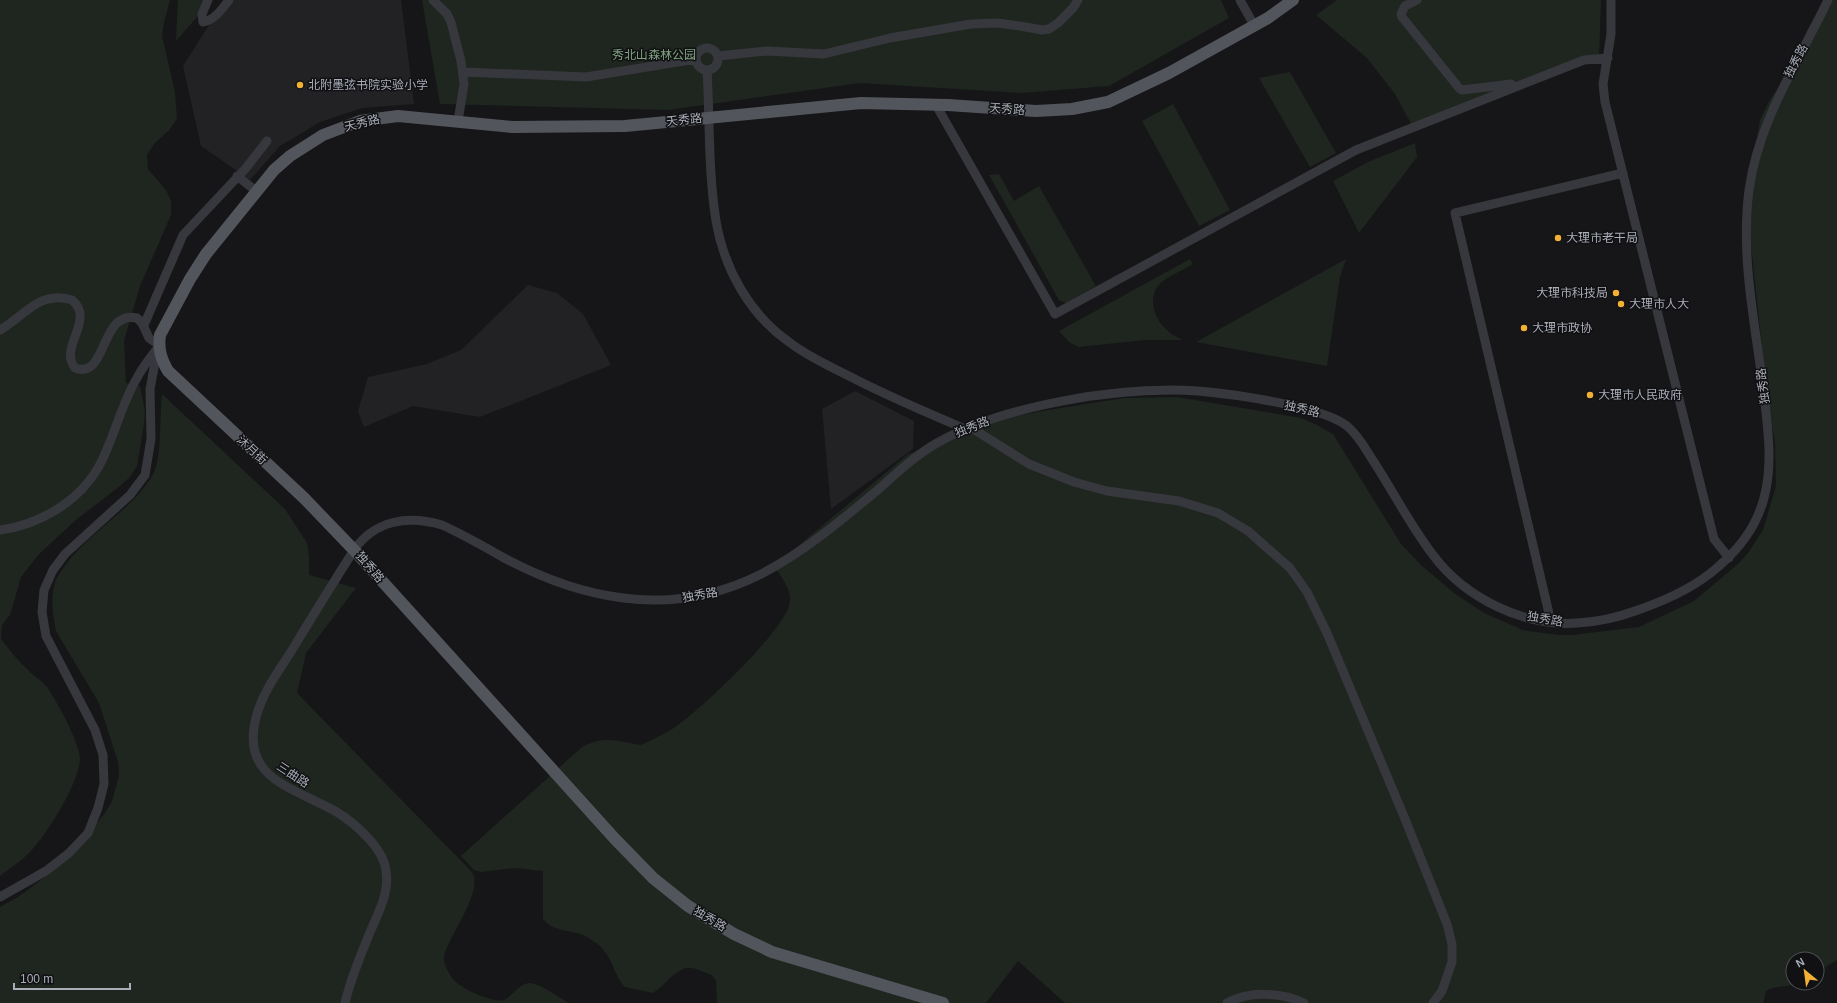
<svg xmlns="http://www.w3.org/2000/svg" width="1837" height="1003" font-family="Arial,'Noto Sans SC',sans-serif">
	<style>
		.built { fill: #222225 }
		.green { fill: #1e261f }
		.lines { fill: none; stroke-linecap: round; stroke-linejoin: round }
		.minor { stroke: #37383d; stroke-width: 9 }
		.major { stroke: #53555c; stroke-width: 12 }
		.poi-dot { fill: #f2b134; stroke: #111113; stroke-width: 1.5 }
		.labels { text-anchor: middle; stroke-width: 3; stroke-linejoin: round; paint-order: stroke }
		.park-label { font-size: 12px; fill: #7fa381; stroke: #111113 }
		.street-label { font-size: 12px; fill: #a8adb8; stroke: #111113 }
		.poi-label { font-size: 12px; fill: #a8adb8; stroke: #111113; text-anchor: start }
	</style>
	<rect width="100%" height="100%" fill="#161618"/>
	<path class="built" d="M225,0H401L414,104L362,108L320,122L280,146L250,180L201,146L183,66Z
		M528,285L557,293L583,314L611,365L480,417L413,406L364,427L358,411L368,377L427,364L461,350Z
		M855,391L914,421L913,449L831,509L822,409Z"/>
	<path class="green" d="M0,0H170L164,22L162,36L175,92L177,119L169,130L154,144L147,155L148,169L166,190L171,201V215L140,286L128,327L124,341L126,383L140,386L145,411L144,424L137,466L130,477L120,486L77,519L39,554L21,577L10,615L2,625L1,639C9,649 17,660 27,669C33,676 41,679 47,687C57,701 79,742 80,758C80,782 47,834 31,851C22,861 10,868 0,876Z
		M178,0H212L176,41Z
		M422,0H1221L1229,18L1109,86L1021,93L860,83L668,110L440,104Z
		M1337,0H1601L1599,58L1413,127L1395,94L1367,58L1316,15Z
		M1826,0H1837V960L1817,972V959H1793V983H1796C1786,988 1775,985 1766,991L1763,1003H1065L1018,961L986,1003H717L716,981L712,975L693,968H685L673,975L663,985L653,993L625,987C613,975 613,955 596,943C590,939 584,934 577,933C564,930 552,930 543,919V871L515,868L481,872L474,870L461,856L582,747C604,735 618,741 641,745C653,739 667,733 678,725C702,708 788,628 790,601C791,589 781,576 774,566L907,455L974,424L1042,411L1124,398L1177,397L1301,418L1315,424L1333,434L1401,544L1421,565L1454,593L1484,613L1523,630L1558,635H1572L1639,627L1694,601L1738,564L1748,553L1763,530L1776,486L1775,442L1768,403L1750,235L1749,209L1755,149L1760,120L1769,101L1794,64L1807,30Z
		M1290,72L1336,153L1310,167L1259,78Z
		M1173,104L1230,210L1199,226L1142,121Z
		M1415,143L1417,157L1359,233L1333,181L1368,162Z
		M999,174L1014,201L1039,186L1096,286L1066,303L1059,300L989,175Z
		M1190,259L1193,264C1184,270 1172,274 1163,281C1146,294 1153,318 1167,330C1171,335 1177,337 1183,340H1145L1079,347L1069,342L1059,331Z
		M1346,259L1340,277L1327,366L1196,342Z
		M162,394L285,509L307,543L309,556V575L356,588L306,653L297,693L472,872C484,892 449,935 444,956C443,961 446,968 449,973C451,976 453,980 456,982C465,990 492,1003 504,1000C513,996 518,984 529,983C538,982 560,998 569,1003H0V907L18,897L48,875L84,838L105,813L112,801L119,776L118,762L99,703L56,631C53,616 50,598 55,583C56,577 61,572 64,567C88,533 128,513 151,478C163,461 159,417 162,394Z"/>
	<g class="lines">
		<path class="minor" d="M208,0L202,14L203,22C215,20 222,9 229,0
			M433,0L447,14L451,22L461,61L464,84L458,121
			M1240,0L1254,25
			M1417,0L1405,6L1401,14L1402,17L1459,88L1462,90L1511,84
			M1611,0V34L1603,84L1605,102L1714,539L1729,558
			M696 59a11 11 0 1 1 22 0a11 11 0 1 1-22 0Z
			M718,56L767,51L824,54L890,38L971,24L997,23L1020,26L1042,30L1049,29L1058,23L1073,8L1078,0
			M707,70C710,120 708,171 716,221C724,268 749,314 789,342C807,356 829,366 849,376C887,396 926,412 965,429
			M463,72L586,77L696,59
			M936,105L1055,314L1356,150L1584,60L1608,58
			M237,176L256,191
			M144,325L183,235L246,168L267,141
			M0,330C26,315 39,290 72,300C96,320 58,347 75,368C108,380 99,310 137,318L142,323L149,338L159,345
			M970,427L1029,464L1074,482L1107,491L1179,501L1218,513L1248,531L1290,568L1307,592L1327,633L1405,819L1447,924L1452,944V962L1442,991L1433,1003
			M0,530C39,525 78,502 98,468C114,440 120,406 137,378C142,368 149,359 156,350
			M1551,622L1455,213L1623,173
			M0,897L46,871L69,853L88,833L98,808L104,784L103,755L95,730L46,636L42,612L44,590L53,570L65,554L130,495L145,475L151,439L150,389L158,347
			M345,1003C350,981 359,959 368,937C376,917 390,894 386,871C385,859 378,849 370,840C359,828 349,819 335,811C292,787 238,778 257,714C264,690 279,671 292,650C312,617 333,583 354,550C375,520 408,515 442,525C464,535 485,547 506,559C542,578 582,593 623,598C733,612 801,554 880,488C898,472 916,455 937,443C1003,405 1121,386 1198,391C1232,394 1322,406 1347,426C1358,435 1365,448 1372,459C1393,491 1410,525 1433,555C1465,598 1524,627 1577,623C1598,622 1619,617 1638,610C1667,600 1696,587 1719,566C1740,548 1757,525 1764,498C1773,465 1768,429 1764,395C1756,327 1740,258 1749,190C1759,119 1798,63 1828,0
			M1227,1003C1249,991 1281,992 1304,1003"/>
		<path class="major" d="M943,1003L772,952L734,934L688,906L653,878L615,839L354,550L304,498L168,371C161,359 158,349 160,335L190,279L206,254L274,170L290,156L323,135L360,121L398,116L512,127L625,126L861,103L948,105L1036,111L1072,109L1108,102L1169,73L1268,18L1293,0"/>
	</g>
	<g class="poi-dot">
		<circle cx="300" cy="85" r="4"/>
		<circle cx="1558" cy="238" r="4"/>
		<circle cx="1616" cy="293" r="4"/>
		<circle cx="1621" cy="304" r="4"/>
		<circle cx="1524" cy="328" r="4"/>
		<circle cx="1590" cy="395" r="4"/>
	</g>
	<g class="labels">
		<g class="park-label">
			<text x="654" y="59">秀北山森林公园</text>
		</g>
		<g class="street-label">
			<text transform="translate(1796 61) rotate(-62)" y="4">独秀路</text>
			<text transform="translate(1007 109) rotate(4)" y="4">天秀路</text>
			<text transform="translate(684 120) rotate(-6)" y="4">天秀路</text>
			<text transform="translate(362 123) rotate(-14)" y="4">天秀路</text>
			<text transform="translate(1763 386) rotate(-97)" y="4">独秀路</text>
			<text transform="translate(1302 409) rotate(13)" y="4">独秀路</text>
			<text transform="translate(972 427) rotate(-21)" y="4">独秀路</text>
			<text transform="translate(252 450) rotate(43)" y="4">沐月街</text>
			<text transform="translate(370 567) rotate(50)" y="4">独秀路</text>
			<text transform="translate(700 595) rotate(-10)" y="4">独秀路</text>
			<text transform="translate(1545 619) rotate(10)" y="4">独秀路</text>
			<text transform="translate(293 775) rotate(33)" y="4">三曲路</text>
			<text transform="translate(710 919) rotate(31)" y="4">独秀路</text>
		</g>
		<g class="poi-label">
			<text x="308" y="89">北附墨弦书院实验小学</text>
			<text x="1566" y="242">大理市老干局</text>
			<text x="1608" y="297" text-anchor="end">大理市科技局</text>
			<text x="1629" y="308">大理市人大</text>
			<text x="1532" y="332">大理市政协</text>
			<text x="1598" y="399">大理市人民政府</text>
		</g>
	</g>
	<g transform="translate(1805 971) rotate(331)"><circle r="19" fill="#111113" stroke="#4d4f55"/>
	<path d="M0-3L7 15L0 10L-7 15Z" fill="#f2b134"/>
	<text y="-6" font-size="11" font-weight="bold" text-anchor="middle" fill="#a8adb8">N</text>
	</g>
	<path d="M14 983v6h116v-6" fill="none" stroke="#a8adb8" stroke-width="2"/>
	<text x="20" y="983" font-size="12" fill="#a8adb8" stroke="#111113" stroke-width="3" paint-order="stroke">100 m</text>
</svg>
